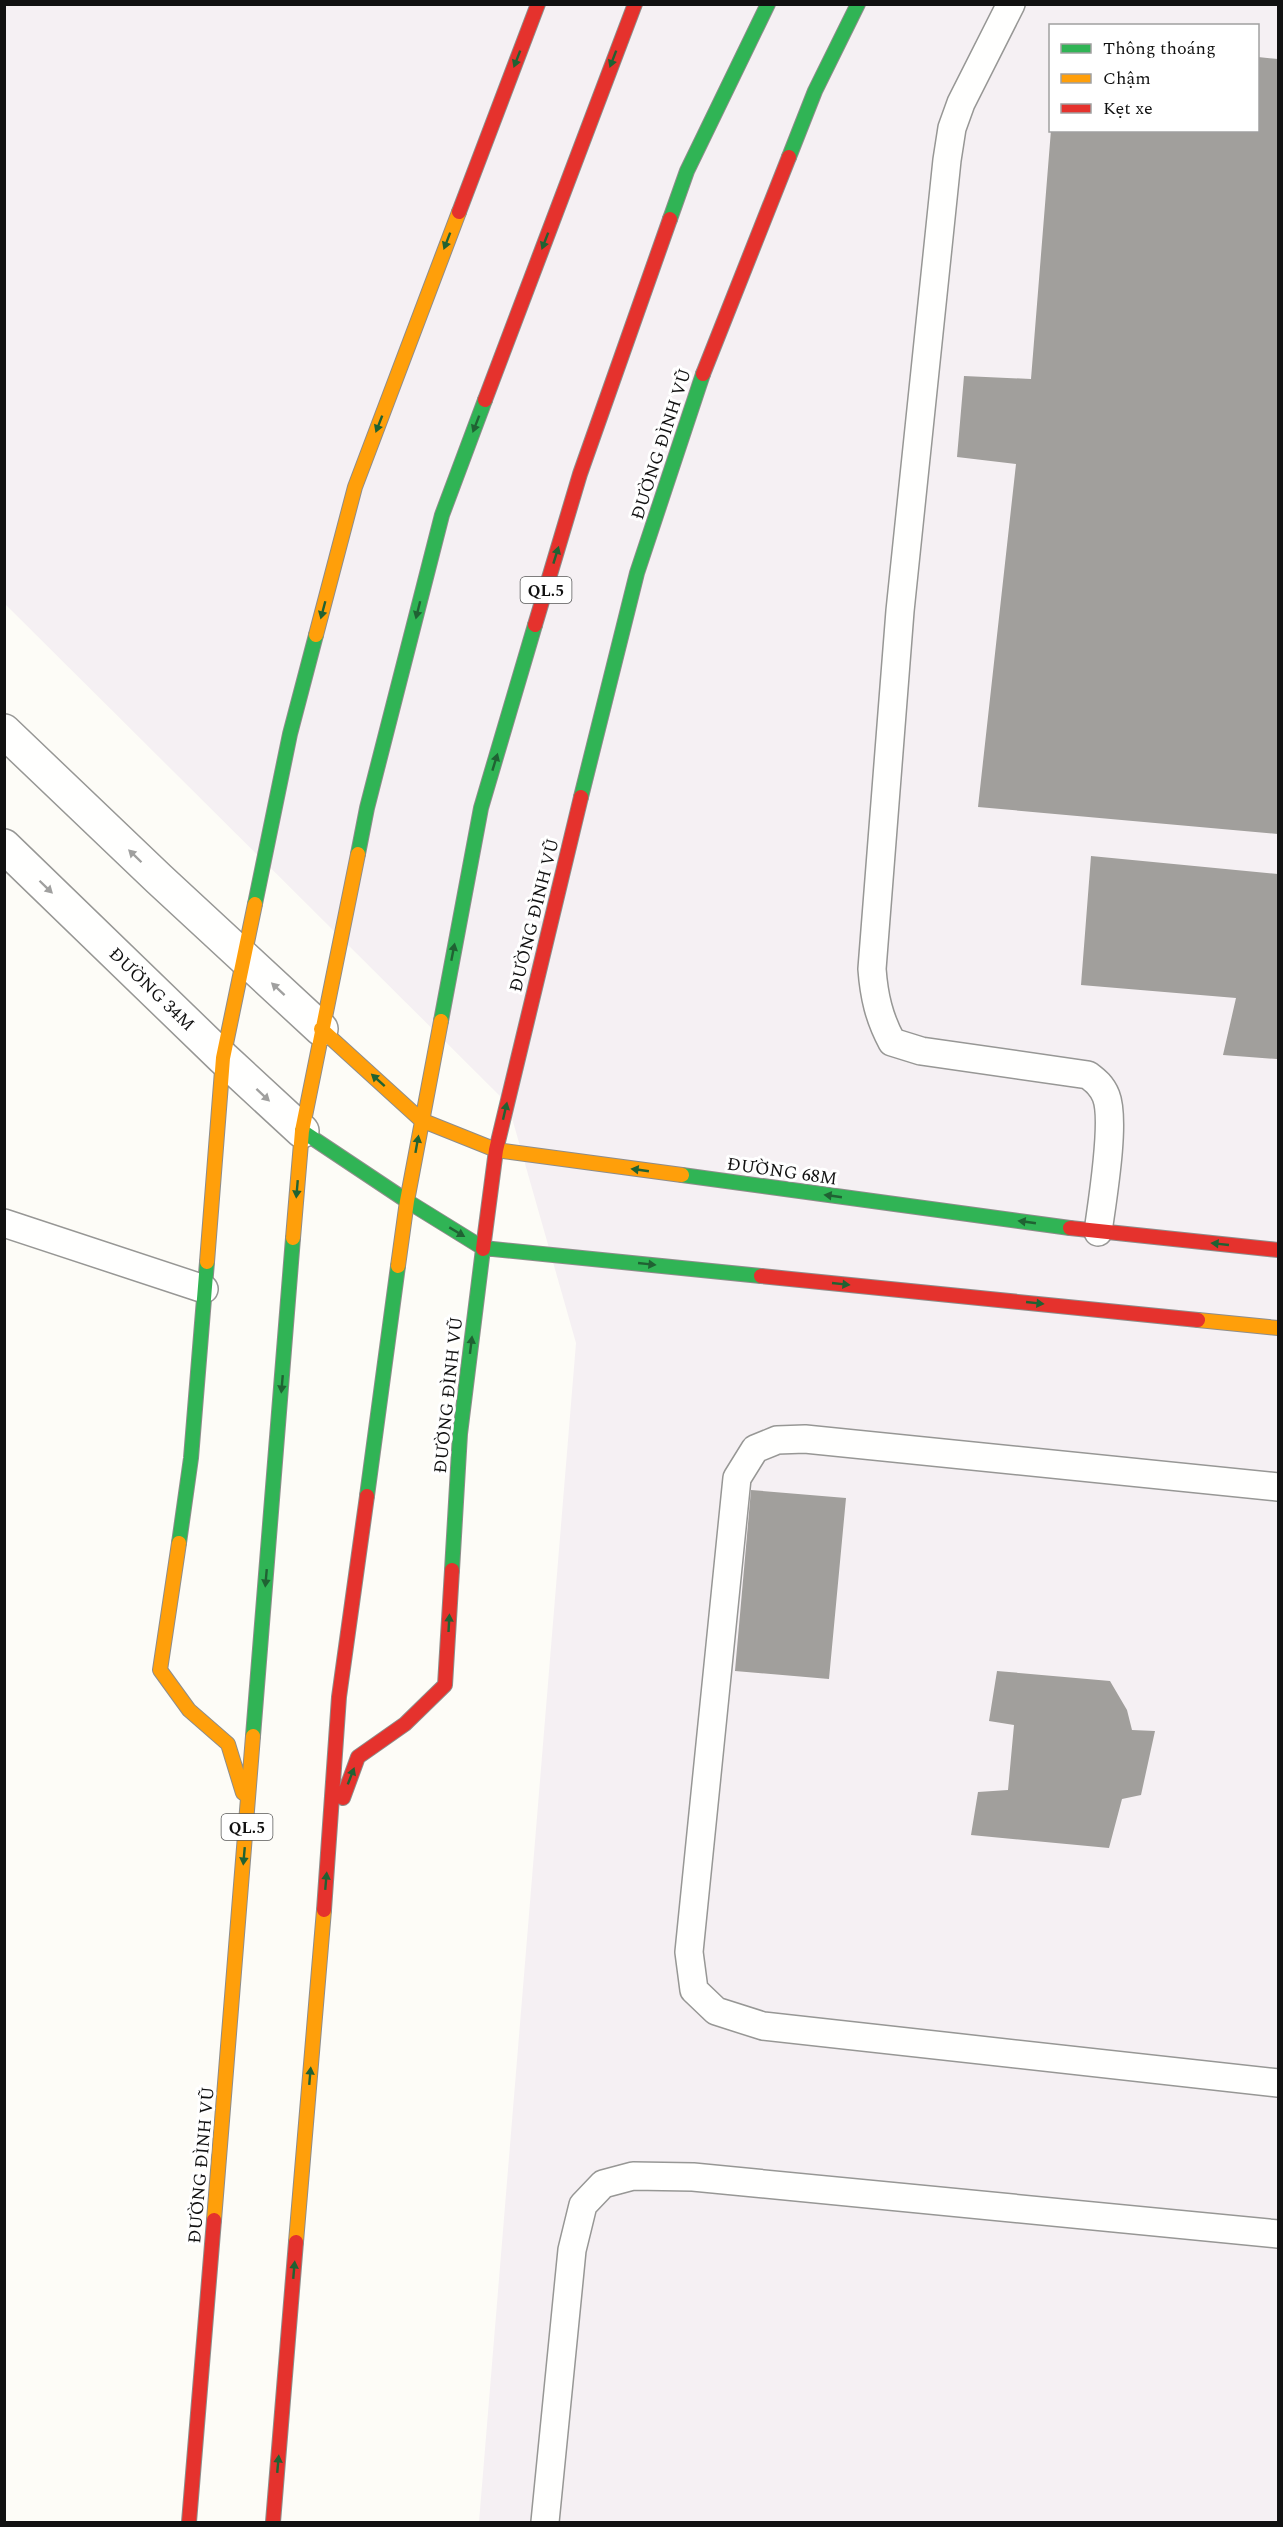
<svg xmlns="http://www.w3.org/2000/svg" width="1283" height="2527" font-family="Spectral,serif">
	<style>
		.industrial { fill: #f5f0f3; fill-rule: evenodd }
		.building { fill: #a19f9c }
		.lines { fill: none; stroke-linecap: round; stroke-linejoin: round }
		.lane-casing { stroke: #979795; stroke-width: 30 }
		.street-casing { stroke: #979795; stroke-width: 36 }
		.fast-casing { stroke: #8e8d8b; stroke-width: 16 }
		.slow-casing { stroke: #8e8d8b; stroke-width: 16 }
		.jam-casing { stroke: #8e8d8b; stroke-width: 16 }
		.lane { stroke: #fffffe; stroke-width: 27 }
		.street { stroke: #fffffe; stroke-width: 33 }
		.fast { stroke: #30b455; stroke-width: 14 }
		.slow { stroke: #ff9f0a; stroke-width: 14 }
		.jam { stroke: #e5322d; stroke-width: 14 }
		.oneway { fill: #206233 }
		.oneway2 { fill: #a0a09f }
		.labels { text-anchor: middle; stroke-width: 6; stroke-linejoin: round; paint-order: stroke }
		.shield { fill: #fff; stroke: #585858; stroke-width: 1.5 }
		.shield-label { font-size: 16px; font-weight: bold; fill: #111 }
		.street-label { font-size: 18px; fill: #111; stroke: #fff }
	</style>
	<rect width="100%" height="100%" fill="#fdfcf7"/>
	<path class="industrial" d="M4,5H1278V2522H479L576,1343L508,1104L5,604ZM1050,26H1258V130H1050Z"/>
	<path class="building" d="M1258,57L1278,59V834L978,807L1016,464L957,457L964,376L1031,379L1051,130H1258Z
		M1091,856L1278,874L1277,1059L1223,1055L1236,998L1081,985Z
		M751,1490L846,1498L829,1679L735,1671Z
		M997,1671L1110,1681L1127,1710L1132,1730L1155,1731L1141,1795L1122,1799L1109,1848L971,1835L978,1792L1008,1790L1014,1725L989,1721Z"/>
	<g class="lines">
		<g class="lane-casing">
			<path id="lane" d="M1011,4L961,103L952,128L947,160L900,611L872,969C874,996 879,1018 892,1042L921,1051L1088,1075C1096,1081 1102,1086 1106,1096C1116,1121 1102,1202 1098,1232
				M4,1223L204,1289
				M1278,1487L805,1439L777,1440L755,1449L737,1478L689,1952L694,1990L716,2011L763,2026L1278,2083
				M545,2522L572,2250L583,2205L603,2184L633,2176L693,2177L1278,2234"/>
		</g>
		<g class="street-casing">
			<path id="street" d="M4,731L159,879L321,1029
				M4,846L223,1058L302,1131"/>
		</g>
		<g class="fast-casing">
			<path id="fast" d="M789,157L815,91L858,4
				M670,219L687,171L768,4
				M581,797L637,573L703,374
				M358,854L367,808L442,515L485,400
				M255,904L290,734L316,635
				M441,1021L481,808L535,625
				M302,1131L407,1201L483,1248L761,1276
				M682,1175L1070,1228
				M367,1496L398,1266
				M179,1543L191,1458L207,1262
				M452,1570L460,1434L483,1249
				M253,1736L293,1238"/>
		</g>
		<g class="slow-casing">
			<path id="slow" d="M316,635L355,487L459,212
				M321,1029L421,1120L496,1150L682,1175
				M293,1238L302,1131L358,854
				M207,1262L223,1058L255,904
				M398,1266L407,1201L441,1021
				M1198,1320L1278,1328
				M179,1543L160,1670L189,1710L228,1744L243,1793
				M214,2220L253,1736
				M296,2242L324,1910"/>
		</g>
		<g class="jam-casing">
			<path id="jam" d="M459,212L538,4
				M703,374L789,157
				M485,400L635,4
				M535,625L580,474L670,219
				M1070,1228L1278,1250
				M483,1249L496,1150L581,797
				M761,1276L1198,1320
				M343,1798L358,1757L405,1724L445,1685L452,1570
				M324,1910L339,1697L367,1496
				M189,2522L214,2220
				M273,2522L296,2242"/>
		</g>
		<use href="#lane" class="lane"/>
		<use href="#street" class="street"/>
		<use href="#fast" class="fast"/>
		<use href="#slow" class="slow"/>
		<use href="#jam" class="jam"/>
	</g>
	<defs><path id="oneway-solid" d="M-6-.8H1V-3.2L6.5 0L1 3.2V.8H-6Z" transform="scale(1.5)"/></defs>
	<g class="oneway">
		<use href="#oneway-solid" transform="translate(517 59) rotate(111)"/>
		<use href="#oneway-solid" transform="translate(613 59) rotate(111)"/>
		<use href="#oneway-solid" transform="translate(447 241) rotate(111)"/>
		<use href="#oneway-solid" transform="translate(545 241) rotate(111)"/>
		<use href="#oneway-solid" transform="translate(379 424) rotate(111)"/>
		<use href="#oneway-solid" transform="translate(476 424) rotate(111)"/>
		<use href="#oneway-solid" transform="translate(556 555) rotate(-73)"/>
		<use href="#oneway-solid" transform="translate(323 610) rotate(105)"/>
		<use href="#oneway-solid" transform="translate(418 610) rotate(104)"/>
		<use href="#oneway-solid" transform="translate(495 762) rotate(-73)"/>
		<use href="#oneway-solid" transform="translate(453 952) rotate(-79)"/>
		<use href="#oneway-solid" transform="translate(378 1080) rotate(-138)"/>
		<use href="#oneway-solid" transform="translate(505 1111) rotate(-77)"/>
		<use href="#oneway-solid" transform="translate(417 1144) rotate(-80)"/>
		<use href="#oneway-solid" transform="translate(640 1170) rotate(-172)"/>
		<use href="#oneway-solid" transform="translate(297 1189) rotate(95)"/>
		<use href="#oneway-solid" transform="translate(833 1196) rotate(-172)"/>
		<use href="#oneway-solid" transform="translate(1027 1222) rotate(-172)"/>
		<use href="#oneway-solid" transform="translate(457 1232) rotate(31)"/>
		<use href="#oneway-solid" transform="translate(1220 1244) rotate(-174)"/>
		<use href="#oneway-solid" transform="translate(647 1264) rotate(6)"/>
		<use href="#oneway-solid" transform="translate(841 1284) rotate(6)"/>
		<use href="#oneway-solid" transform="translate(1035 1303) rotate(6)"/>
		<use href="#oneway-solid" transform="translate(471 1345) rotate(-83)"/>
		<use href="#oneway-solid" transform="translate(282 1384) rotate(95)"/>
		<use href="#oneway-solid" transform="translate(266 1578) rotate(95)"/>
		<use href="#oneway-solid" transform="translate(449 1623) rotate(-87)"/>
		<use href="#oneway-solid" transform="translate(351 1776) rotate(-69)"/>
		<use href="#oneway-solid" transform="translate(244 1856) rotate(95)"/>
		<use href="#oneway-solid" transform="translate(326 1881) rotate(-85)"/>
		<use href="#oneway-solid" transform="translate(310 2076) rotate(-85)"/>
		<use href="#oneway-solid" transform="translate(294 2270) rotate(-85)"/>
		<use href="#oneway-solid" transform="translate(278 2464) rotate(-85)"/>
	</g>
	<g class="oneway2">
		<use href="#oneway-solid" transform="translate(135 856) rotate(-136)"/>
		<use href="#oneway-solid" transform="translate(46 887) rotate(44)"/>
		<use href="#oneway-solid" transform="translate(278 989) rotate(-137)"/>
		<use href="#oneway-solid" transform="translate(263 1095) rotate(43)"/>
	</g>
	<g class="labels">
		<g class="shield">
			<rect x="520.5" y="577" width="51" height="26" rx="4.5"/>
			<rect x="221.5" y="1814" width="51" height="26" rx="4.5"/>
		</g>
		<g class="shield-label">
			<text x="546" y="596">QL.5</text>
			<text x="247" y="1833">QL.5</text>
		</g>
		<g class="street-label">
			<text transform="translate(661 444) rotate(-72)" y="6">ĐƯỜNG ĐÌNH VŨ</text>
			<text transform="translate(534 915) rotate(-76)" y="6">ĐƯỜNG ĐÌNH VŨ</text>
			<text transform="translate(152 989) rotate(44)" y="6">ĐƯỜNG 34M</text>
			<text transform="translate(782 1171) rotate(8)" y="6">ĐƯỜNG 68M</text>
			<text transform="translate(448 1395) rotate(-84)" y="6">ĐƯỜNG ĐÌNH VŨ</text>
			<text transform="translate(201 2165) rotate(-85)" y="6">ĐƯỜNG ĐÌNH VŨ</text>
		</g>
	</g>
	<rect width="1283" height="2527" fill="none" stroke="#111111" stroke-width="12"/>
	<rect x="1049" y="24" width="210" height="108" fill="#ffffff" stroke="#a0a0a0" stroke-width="1.5"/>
	<rect x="1061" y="44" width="30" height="9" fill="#30b455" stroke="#a0a0a0" stroke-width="1.5"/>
	<text x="1103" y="54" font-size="18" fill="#111111">Thông thoáng</text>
	<rect x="1061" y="74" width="30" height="9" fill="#ff9f0a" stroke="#a0a0a0" stroke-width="1.5"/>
	<text x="1103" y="84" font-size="18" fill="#111111">Chậm</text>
	<rect x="1061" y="104" width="30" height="9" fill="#e5322d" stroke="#a0a0a0" stroke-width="1.5"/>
	<text x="1103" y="114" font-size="18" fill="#111111">Kẹt xe</text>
</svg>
